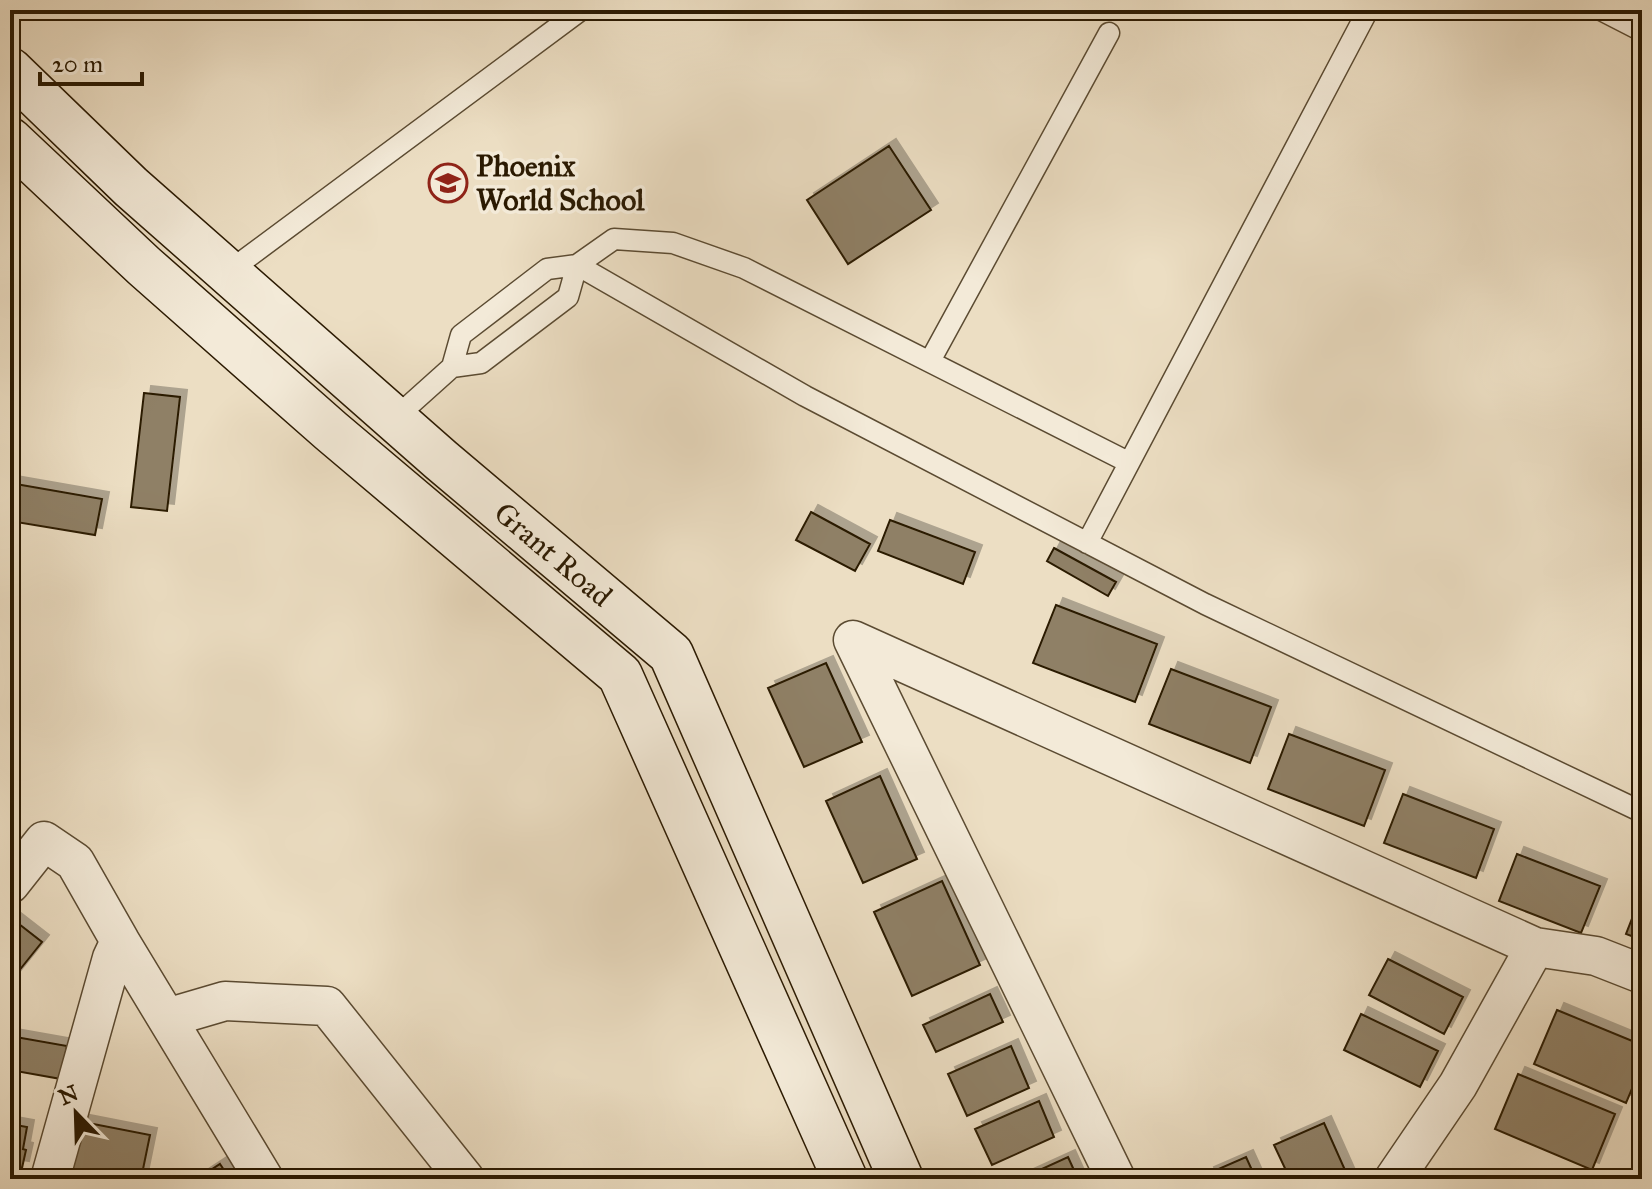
<svg xmlns="http://www.w3.org/2000/svg" width="1652" height="1189" font-family="'IM FELL Great Primer',serif">
	<style>
		.building { fill: #8f8066; stroke: #2b1a02; stroke-width: 2; filter: url(#shadow) }
		.lines { fill: none; stroke-linecap: round; stroke-linejoin: round }
		.lane-casing { stroke: #5b4b32; stroke-width: 23 }
		.street-casing { stroke: #5b4b32; stroke-width: 41 }
		.secondary-casing { stroke: #2b1a02; stroke-width: 47 }
		.lane { stroke: #f3ead8; stroke-width: 20 }
		.street { stroke: #f3ead8; stroke-width: 38 }
		.secondary { stroke: #f3ead8; stroke-width: 44 }
		.labels { text-anchor: middle; stroke-width: 7; stroke-linejoin: round; paint-order: stroke }
		.poi-label { font-size: 30px; font-weight: bold; fill: #2b1a02; stroke: #f3ead8; text-anchor: start }
		.street-label { font-size: 30px; fill: #2b1a02; stroke: #f3ead8 }
	</style>
	<defs>
		<filter id="shadow"><feDropShadow dx="7" dy="-7" stdDeviation="0" flood-color="#0004"/></filter>
	</defs>
	<rect width="100%" height="100%" fill="#ecdec3"/>
	<filter id="stains"><feTurbulence type="fractalNoise" baseFrequency=".0025" numOctaves="4"/><feColorMatrix values="0 0 0 0 .2 0 0 0 0 .09 0 0 0 0 .02 0 0 0 .5 -.17"/></filter>
	<radialGradient id="worn" r=".72"><stop offset=".6" stop-color="#630" stop-opacity="0"/><stop offset="1" stop-color="#630" stop-opacity=".3"/></radialGradient>
	<path class="building" d="M889,146L931,210L848,264L807,200Z
		M144,393L180,397L167,511L131,507Z
		M10,483L102,499L95,535L10,521Z
		M811,512L870,544L855,571L796,540Z
		M890,520L975,552L963,584L878,551Z
		M1054,548L1116,582L1108,596L1047,561Z
		M1056,605L1157,644L1135,702L1033,663Z
		M826,663L862,742L804,767L768,688Z
		M1171,669L1271,707L1250,763L1149,724Z
		M1289,734L1385,770L1364,826L1268,789Z
		M880,776L917,859L863,883L826,801Z
		M1403,794L1494,829L1476,878L1384,843Z
		M1517,854L1600,886L1581,933L1499,901Z
		M942,881L980,965L912,996L874,912Z
		M1642,893V940L1626,934Z
		M10,917L42,942L10,982Z
		M1388,959L1463,997L1444,1034L1369,995Z
		M990,994L1003,1022L936,1052L923,1025Z
		M1557,1010L1642,1045V1065L1626,1103L1534,1064Z
		M1361,1014L1438,1051L1420,1087L1344,1050Z
		M10,1036L67,1046L61,1079L10,1070Z
		M1011,1046L1029,1088L967,1116L948,1074Z
		M1518,1074L1615,1114L1592,1170L1495,1129Z
		M1039,1101L1054,1137L992,1165L975,1129Z
		M78,1121L150,1135L141,1179H66Z
		M1324,1123L1349,1179H1290L1274,1145Z
		M10,1124L27,1127L23,1149L26,1150L22,1168L10,1166Z
		M1068,1157L1078,1179H1020Z
		M1246,1157L1256,1179H1209L1207,1174Z
		M220,1164L230,1179H197Z"/>
	<g class="lines">
		<g class="lane-casing">
			<path id="lane" d="M1601,10L1642,31
				M577,265L568,297L481,363L452,367L461,335L547,269Z
				M228,272L581,10
				M930,361L1109,33
				M394,419L452,367
				M1128,462L744,268L673,243L614,239L577,265L805,396L1205,604L1642,812
				M1087,543L1368,10"/>
		</g>
		<g class="street-casing">
			<path id="street" d="M10,884L44,841L75,862L120,941L112,958L50,1179
				M120,941L264,1179
				M1535,947L1596,956L1642,974
				M167,1018L225,1001L327,1006L465,1179
				M1116,1179L853,640L1535,947L1458,1085L1394,1179"/>
		</g>
		<g class="secondary-casing">
			<g id="secondary">
				<path id="s1" d="M10,70L131,187L441,460L671,654L901,1179"/>
				<path d="M10,140L144,266L331,431L620,675L845,1179"/>
			</g>
		</g>
		<use href="#lane" class="lane"/>
		<use href="#street" class="street"/>
		<use href="#secondary" class="secondary"/>
	</g>
	<defs>
		<g id="school-ring" transform="scale(2)"><circle r="9.5" fill="#f3ead8" stroke="#8f2418" stroke-width="1.5"/><path d="M0-5L7-2L0 1L-7-2ZM-4 1L0 2.5L4 1V4Q0 6-4 4Z" fill="#8f2418"/></g>
	</defs>
	<g fill-rule="evenodd">
		<use href="#school-ring" x="448" y="183"/>
	</g>
	<g class="labels">
		<g class="poi-label">
			<text x="476" y="176">Phoenix<tspan x="476" dy="34">World School</tspan></text>
		</g>
		<g class="street-label">
			<text dy="10" stroke="none"><textPath href="#s1" startOffset="728">Grant Road</textPath></text>
		</g>
	</g>
	<rect width="1652" height="1189" fill="none" stroke="#ecdec3" stroke-width="40"/>
	<rect x="12" y="12" width="1628" height="1165" fill="none" stroke="#2b1a02" stroke-width="4"/>
	<rect x="20" y="20" width="1612" height="1149" fill="none" stroke="#2b1a02" stroke-width="2"/>
	<g transform="translate(76 1113) rotate(337)" stroke="#f3ead8" stroke-width="6" paint-order="stroke">
	<path d="M0-6L14 30L0 20L-14 30Z" fill="#2b1a02"/>
	<text y="-12" font-size="22" font-weight="bold" text-anchor="middle" fill="#2b1a02">N</text>
	</g>
	<path d="M40 72v12h102v-12" fill="none" stroke="#2b1a02" stroke-width="4"/>
	<text x="52" y="72" font-size="24" fill="#2b1a02" stroke="#f3ead8" stroke-width="6" paint-order="stroke">20 m</text>
	<rect width="100%" height="100%" filter="url(#stains)"/>
	<rect width="100%" height="100%" fill="url(#worn)"/>
</svg>
